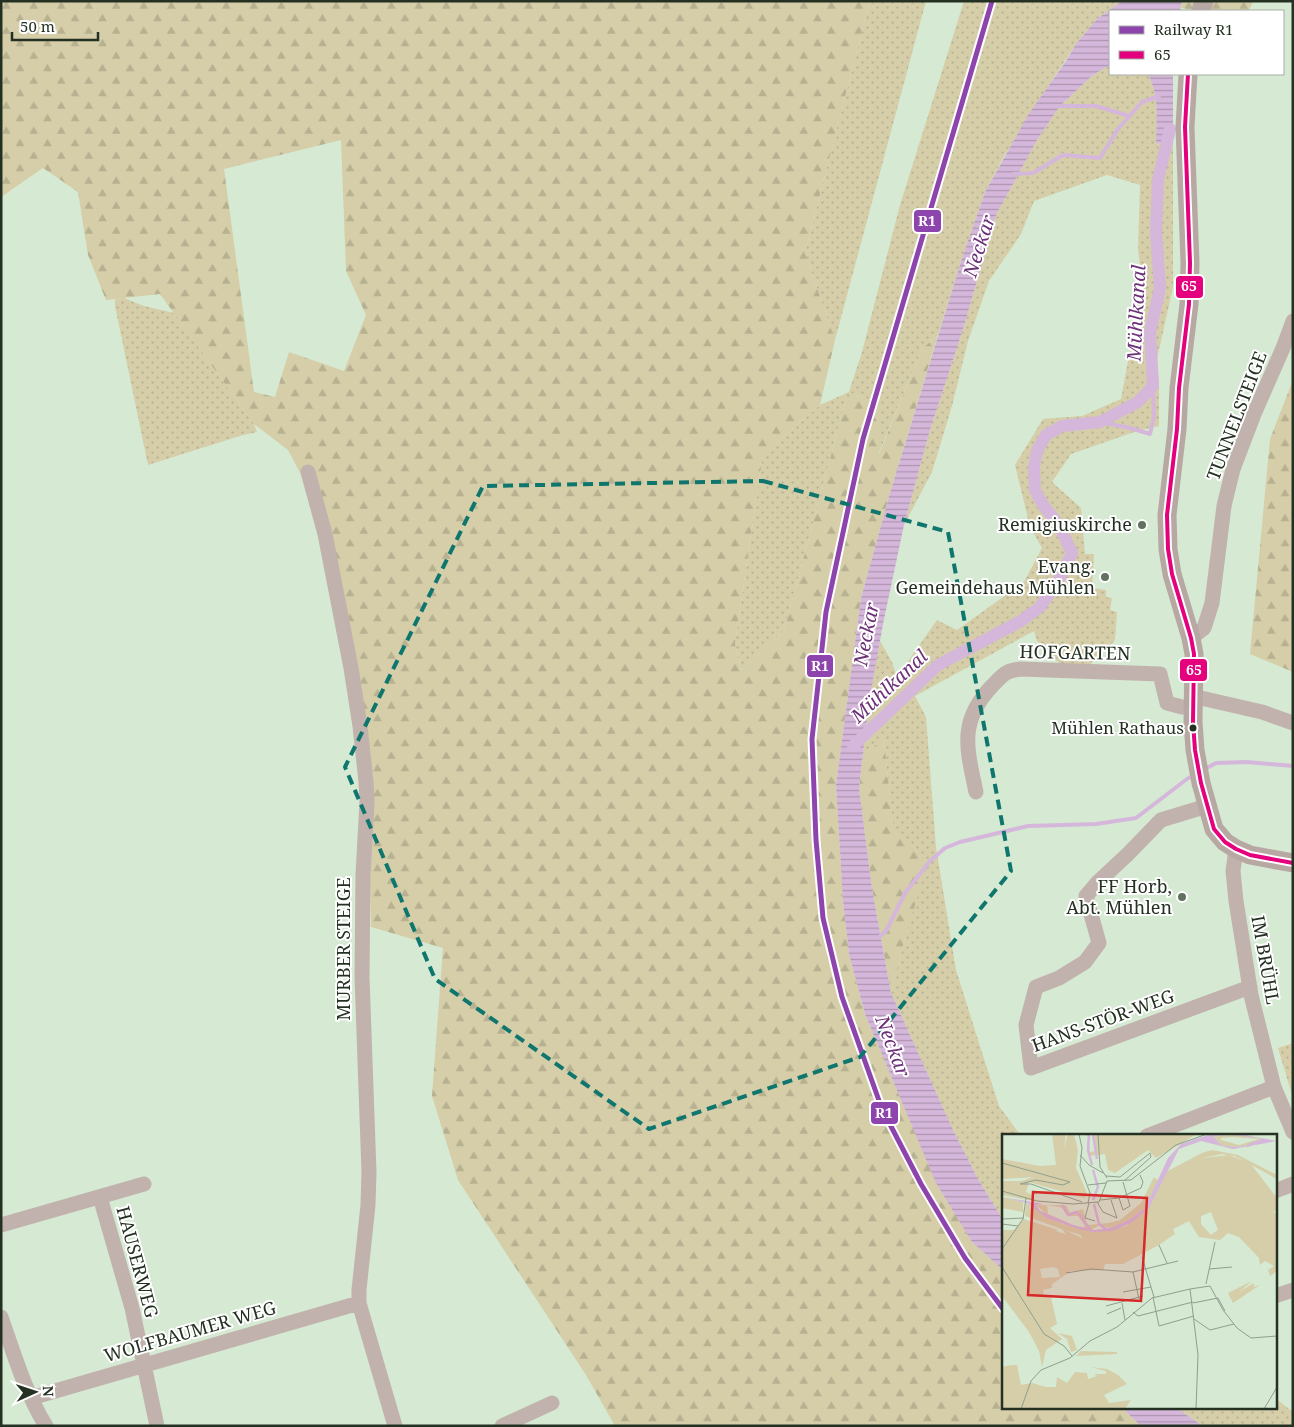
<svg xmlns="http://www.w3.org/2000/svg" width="1294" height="1427" font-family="'Noto Serif',serif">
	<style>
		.grass { fill: url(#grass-dots) }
		.forest { fill: url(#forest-firs); fill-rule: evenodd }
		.water { fill: url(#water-rules) }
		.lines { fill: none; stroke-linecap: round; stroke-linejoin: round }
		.stream { stroke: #d5b7db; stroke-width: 4 }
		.canal { stroke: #d5b7db; stroke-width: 12 }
		.minor { stroke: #c1b2ae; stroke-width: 15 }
		.major { stroke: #b7a8a3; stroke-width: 19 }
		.bus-1-casing { stroke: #fff; stroke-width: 8 }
		.bus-1 { stroke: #e5007d; stroke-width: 4 }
		.rail-1-casing { stroke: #fff; stroke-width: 9 }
		.rail-1 { stroke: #8e44ad; stroke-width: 5 }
		.marked { fill: none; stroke: #0f766e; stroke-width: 4; stroke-dasharray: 10 6; stroke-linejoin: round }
		.poi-dot { fill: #627160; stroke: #fff; stroke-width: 2 }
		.bus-dot { fill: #243122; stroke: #fff; stroke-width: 2 }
		.labels { text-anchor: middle; stroke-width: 4; stroke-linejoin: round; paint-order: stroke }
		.bus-label { font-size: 17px; fill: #243122; stroke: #fff; text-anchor: end }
		.street-label { font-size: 18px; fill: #243122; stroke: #fff }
		.poi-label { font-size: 18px; fill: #243122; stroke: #fff; text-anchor: end }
		.water-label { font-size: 19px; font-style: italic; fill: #6d3179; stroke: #fff }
		.inset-river { fill: none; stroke: #d5b7db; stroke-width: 2.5 }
		.inset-road { fill: none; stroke: #8f9f8c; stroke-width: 1 }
		.view { fill: #d62828; fill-opacity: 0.15; stroke: #d62828; stroke-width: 2.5 }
		.inset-edge { fill: none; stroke: #243122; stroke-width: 2.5 }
		.line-badge { stroke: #fff; stroke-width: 2 }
		.badge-label { font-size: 14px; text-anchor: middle; font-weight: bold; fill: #fff }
	</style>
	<defs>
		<pattern id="grass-dots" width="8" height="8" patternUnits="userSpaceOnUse" patternTransform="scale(1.25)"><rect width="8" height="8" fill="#d5cea9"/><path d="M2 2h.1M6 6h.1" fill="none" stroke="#b7b191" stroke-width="1.8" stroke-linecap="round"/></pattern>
		<pattern id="forest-firs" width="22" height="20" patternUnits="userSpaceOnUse" patternTransform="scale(1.25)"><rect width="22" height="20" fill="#d5cea9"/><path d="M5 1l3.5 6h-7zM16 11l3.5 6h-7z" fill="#b7b191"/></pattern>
		<pattern id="water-rules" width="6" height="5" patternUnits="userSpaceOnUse" patternTransform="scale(1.25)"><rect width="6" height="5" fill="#d5b7db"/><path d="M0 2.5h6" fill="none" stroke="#ad95b1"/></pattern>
	</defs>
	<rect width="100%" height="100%" fill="#d6e9d3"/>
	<path class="grass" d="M871,1H926L835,340L805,253L866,15Z
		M964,1H1122L1097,19L1076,44L1032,111L1002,160L985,192L962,258L938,335L922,349L878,455L879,403L848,392L784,631L741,671L735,643L763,454L820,405L849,392L862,352L900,205Z
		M1110,65V74H1148C1159,96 1157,119 1157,143L1166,144L1173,139V287L1157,359L1159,384V426L1137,431L1071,454L1052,482L1081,508L1085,554H1094L1092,588L1106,590V597L1112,598L1110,610L1117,612L1115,640L1108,648L1098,654L1090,665L1062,666L1037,641L1034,631L915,696L926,717L936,847L956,970L999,1106L1021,1136H1003V1220L978,1179L954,1132L891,993L905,938L918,852L893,826L884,740L863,754L869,702L880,641L892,662L897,677L937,620L957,630L1024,582L1042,548L1030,527L1015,465L1043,419L1082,416L1121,399L1131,345L1137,302L1143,287L1138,250L1140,185L1107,175L1034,201L1021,234L989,281L968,341L952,406L932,472L904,525L930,430L964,326L996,215L1037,140L1059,107L1093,75Z
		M124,298L144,306L174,313L254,424L257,432L243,435L148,465L115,306V299Z
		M1293,1043V1098L1278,1048Z
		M1275,1398L1293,1412V1426H1203L1176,1408H1275Z"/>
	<path class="forest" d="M1,1H871L866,15L805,253L835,340L820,405L763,454L735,643L741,671L784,631L848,392L879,403V454L922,349L938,335L890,493L861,598L836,785L843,901L849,954L865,1014L912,1125L972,1242L1003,1270V1408H1122L1141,1426H615L586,1375L458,1180L432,1096L443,948L371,927L367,750L332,532L288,450L254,424L160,294L106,300L88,255L78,192L43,168L1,197ZM341,140L346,271L366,315L344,371L289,352L275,397L254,392L224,169Z
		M1182,1H1253L1249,11H1199L1181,8Z
		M1293,380V672L1250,654L1270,439Z
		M884,739L893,825L918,852L927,866L905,938L891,993L872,889L859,788L863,754Z"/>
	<path class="water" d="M1122,1H1182L1180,11H1110V65L1093,75L1059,107L1037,140L996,215L964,326L930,430L904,525L883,624L869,702L859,788L872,889L891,993L954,1132L978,1179L1003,1220V1270L972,1242L936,1183L865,1014L849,954L843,901L836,785L861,598L890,493L962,258L985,192L1028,115L1066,61L1076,44L1097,19Z
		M1148,74H1173V139L1166,144L1156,143C1157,119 1159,96 1148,74Z
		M1122,1408H1176L1203,1426H1141Z"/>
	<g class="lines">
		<path class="stream" d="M1056,106H1096L1129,116
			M1014,174L1033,173L1063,155L1100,158L1118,129L1142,102L1159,96
			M1100,422L1130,428L1150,434L1154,416L1153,386
			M1205,769L1216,763L1247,762L1293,766
			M878,938L886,931L905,893L930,861L945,848L960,842L1028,826L1096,824L1136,818L1187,779L1194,775"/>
		<path class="canal" d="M853,746L938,665L1021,621L1040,607L1058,581L1072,553L1059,525L1043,505L1035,490L1034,467L1037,451L1046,435L1062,426L1100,422L1138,402L1153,386L1150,332L1160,288L1156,232L1158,180L1170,129"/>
		<path class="minor" d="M308,472L325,534L351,668L360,726L366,782L367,802L363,875L362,977L369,1172L368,1205L359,1290V1303L395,1426
			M1191,638L1204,628L1212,603L1224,506L1233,469L1254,414L1283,348L1293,321
			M1194,698H1201L1262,712L1293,723
			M976,792C967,749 958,722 992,686C1003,675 1004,671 1021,669L1160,674L1167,703L1182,707H1194
			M1207,806L1161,820L1128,854L1098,882L1086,896L1099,943L1085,962L1059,978L1036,987L1026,1025L1031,1068L1250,987
			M1236,849L1233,871L1236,901L1251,995L1274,1087L1293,1132
			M1147,1136L1274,1087
			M1275,1191L1293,1184
			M100,1197L132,1308L157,1426
			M1,1225L144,1184
			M1275,1296L1293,1290
			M1,1317C14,1354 25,1392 46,1426
			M31,1398L359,1303
			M502,1426L552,1403"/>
		<path class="major" d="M1201,11L1204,1
			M1188,74L1185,127L1190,263L1189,304L1179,388L1177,429L1167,515L1168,549L1172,574L1191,638L1194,654L1193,722L1195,750L1201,783L1214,829L1225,842L1236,849L1250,855L1293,863"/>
		<g class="bus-1-casing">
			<path id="bus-1" d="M1188,74L1185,127L1190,263L1189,304L1179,388L1177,429L1167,515L1168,549L1172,574L1191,638L1194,654L1193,722L1195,750L1201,783L1214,829L1225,842L1236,849L1250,855L1293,863"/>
		</g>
		<use href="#bus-1" class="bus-1"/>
		<g class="rail-1-casing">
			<path id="rail-1" d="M992,1L863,439L826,612L812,739L816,840L823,918L842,997L882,1109L921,1184L965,1258L1003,1309"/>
		</g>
		<use href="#rail-1" class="rail-1"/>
	</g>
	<path class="marked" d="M763,481L948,532L1011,871L860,1057L649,1129L435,979L345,767L483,486Z"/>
	<g class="poi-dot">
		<circle cx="1142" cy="525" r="5"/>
		<circle cx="1105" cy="577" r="5"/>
		<circle cx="1182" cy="897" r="5"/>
	</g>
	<circle class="bus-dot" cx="1193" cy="728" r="4.5"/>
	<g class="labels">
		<g class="bus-label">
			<text x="1184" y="734">Mühlen Rathaus</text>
		</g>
		<g class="street-label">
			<text transform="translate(1237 416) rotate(-69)" y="6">TUNNELSTEIGE</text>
			<text transform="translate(1075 653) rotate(1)" y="6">HOFGARTEN</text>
			<text transform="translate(344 949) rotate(-90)" y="6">MURBER STEIGE</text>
			<text transform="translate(1265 960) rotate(80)" y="6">IM BRÜHL</text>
			<text transform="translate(1103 1021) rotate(-20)" y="6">HANS-STÖR-WEG</text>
			<text transform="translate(137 1262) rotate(75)" y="6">HAUSERWEG</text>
			<text transform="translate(190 1332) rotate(-16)" y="6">WOLFBAUMER WEG</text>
		</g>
		<g class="poi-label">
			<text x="1132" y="531">Remigiuskirche</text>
			<text x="1095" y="573">Evang.<tspan x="1095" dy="21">Gemeindehaus Mühlen</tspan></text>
			<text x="1172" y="893">FF Horb,<tspan x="1172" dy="21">Abt. Mühlen</tspan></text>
		</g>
		<g class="water-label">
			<text transform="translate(979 246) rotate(-72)" y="7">Neckar</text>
			<text transform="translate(1136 313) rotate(-87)" y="7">Mühlkanal</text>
			<text transform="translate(866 634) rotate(-79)" y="7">Neckar</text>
			<text transform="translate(889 686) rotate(-43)" y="7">Mühlkanal</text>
			<text transform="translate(893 1046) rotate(69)" y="7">Neckar</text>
		</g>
	</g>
	<g transform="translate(1002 1134)">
		<rect width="275" height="275" fill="#d6e9d3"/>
		<path d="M235,1L258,4L260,5L252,11L231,13L219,11L211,2ZM231,3L257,5L237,11L219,6V4ZM210,16L236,21L275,41V45L233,22L220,20L201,24L200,19ZM152,43L155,46L158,43L143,74L127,86L108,94L98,91L89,96L80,94L83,92L76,82H67L62,74L45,71L46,80L71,91L47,83L34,71H64L68,79L81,75L85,91L107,89L118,86L139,69ZM0,63L21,68V78L0,74ZM24,69L65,93L61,95L82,105L65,102L60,95L23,82ZM22,85L56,96L49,98L30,92L20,87ZM250,147L237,158L252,149V153L258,151L231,169L226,159ZM56,199L70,202L75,216L69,218L65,205ZM79,217L115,218V220L74,222Z" fill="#d5cea9" fill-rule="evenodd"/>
		<path d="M50,0H64L62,14L66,0H72L76,16L74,34L85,59L83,64L27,48L24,58L32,62L31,67L0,61V47H19L32,43L0,45V25L38,32L54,31ZM80,0L86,1L88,18L93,17L90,0H195L154,24L146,16L113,39L106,36L103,20L87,22L86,2ZM200,19L202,24L227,21L248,29L275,64V76L271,78L275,79V137L268,142L266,136L272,132L263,127L258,131L257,124L237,103L226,99L218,106L197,103L187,87L171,95L173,100L157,111L121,130H103L101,136L69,137L50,150V154L41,156L42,163H49L55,190L48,194L60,205L44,216L40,233L37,217L27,198L0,162V96H12L20,87L80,105L79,101L60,95L64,92L56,88L92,98L124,92L140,80L164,38ZM209,78L216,96L209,101L199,90V82ZM52,133L56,135L58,143L40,144L38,135ZM9,231H15L19,251L30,249L44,253H54L55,243L65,249L73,238L85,239L86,245L95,242L92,240H104V237L89,233L105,235L116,241L125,250L102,261L107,269L129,266L123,275H0V233Z" fill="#d5cea9" fill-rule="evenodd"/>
		<path d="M238,0L275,7L231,15L199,7L177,15L147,74L129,89L110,97L92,98L77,95L45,84L25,69L0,63L42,70L34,71L38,77L71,91L92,96L108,94L127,86L143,74L166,24L179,10L206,1ZM230,1L258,4L260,5L252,11L231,13L219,11L211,2Z" fill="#d5b7db" fill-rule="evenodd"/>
		<path class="inset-river" d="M87,0L86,16L90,31M91,0L95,25M245,12L260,6M91,36L96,53L91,66M92,70L97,90L105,96M60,71L66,81L74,78L78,81L89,97"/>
		<path class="inset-road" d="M77,0L80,14L78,32L88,59L86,69M96,0L98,33L105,44M78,21L87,31L101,39M0,29L68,48L61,51L34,46L18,50H29L80,68M104,42L118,43L148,19M122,47L149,23L148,19M86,51L104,49M0,57L35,67L71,70L97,68L105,47L129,46L174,11L205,0M117,64L121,76L128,72L121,48M98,66L117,64L139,54L141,48L138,41M109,66L115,84M95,68L101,78L115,84M87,69L83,84L93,87M0,85L22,84M0,90L16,92M157,111L165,129M0,115L21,85L24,64M140,123L152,163M0,133L42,200L62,212L70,222M207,135L230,133M131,138L137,165M64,139L89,135L131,138L176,127M204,150L213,108M188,155L196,221L194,275M188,155L208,152L221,176L235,194L249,204L275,202M121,158L149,153M151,163L157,192L192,182M120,169L123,186M191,169L216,164L223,177M104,172L141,162M131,178L136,182L191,168M105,180L119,174M192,185L208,196L232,190M19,275L29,247L39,236L68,224L88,207L115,193L150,164L188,155M262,275L275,253"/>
		<path class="view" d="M31,58L145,64L139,167L26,161Z"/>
		<rect width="275" height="275" class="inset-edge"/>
	</g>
	<g class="line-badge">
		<rect x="913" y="209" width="29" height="24" rx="5" fill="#8e44ad"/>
		<rect x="1175" y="275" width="29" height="24" rx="5" fill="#e5007d"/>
		<rect x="806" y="654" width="28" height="24" rx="5" fill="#8e44ad"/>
		<rect x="1179" y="658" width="29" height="24" rx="5" fill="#e5007d"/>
		<rect x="870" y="1101" width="29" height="24" rx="5" fill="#8e44ad"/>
	</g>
	<g class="badge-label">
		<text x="927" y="226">R1</text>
		<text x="1189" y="291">65</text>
		<text x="820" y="671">R1</text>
		<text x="1194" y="675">65</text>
		<text x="884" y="1118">R1</text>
	</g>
	<rect width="1294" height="1427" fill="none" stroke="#243122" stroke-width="5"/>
	<rect x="1109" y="10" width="175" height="65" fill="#ffffff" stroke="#a7ada7"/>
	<rect x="1119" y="26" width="25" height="8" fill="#8e44ad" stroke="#a7ada7"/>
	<text x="1154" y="35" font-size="15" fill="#243122">Railway R1</text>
	<rect x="1119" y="51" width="25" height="8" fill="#e5007d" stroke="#a7ada7"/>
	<text x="1154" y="60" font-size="15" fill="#243122">65</text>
	<g transform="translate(35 1392) rotate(87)" stroke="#ffffff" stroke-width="4" paint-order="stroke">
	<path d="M0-4L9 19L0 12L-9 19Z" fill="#243122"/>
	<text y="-8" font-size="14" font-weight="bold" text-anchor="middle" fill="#243122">N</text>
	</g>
	<path d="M12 32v8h86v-8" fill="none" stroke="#243122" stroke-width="2.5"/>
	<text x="20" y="32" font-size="15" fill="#243122" stroke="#ffffff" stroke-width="4" paint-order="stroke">50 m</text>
</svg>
